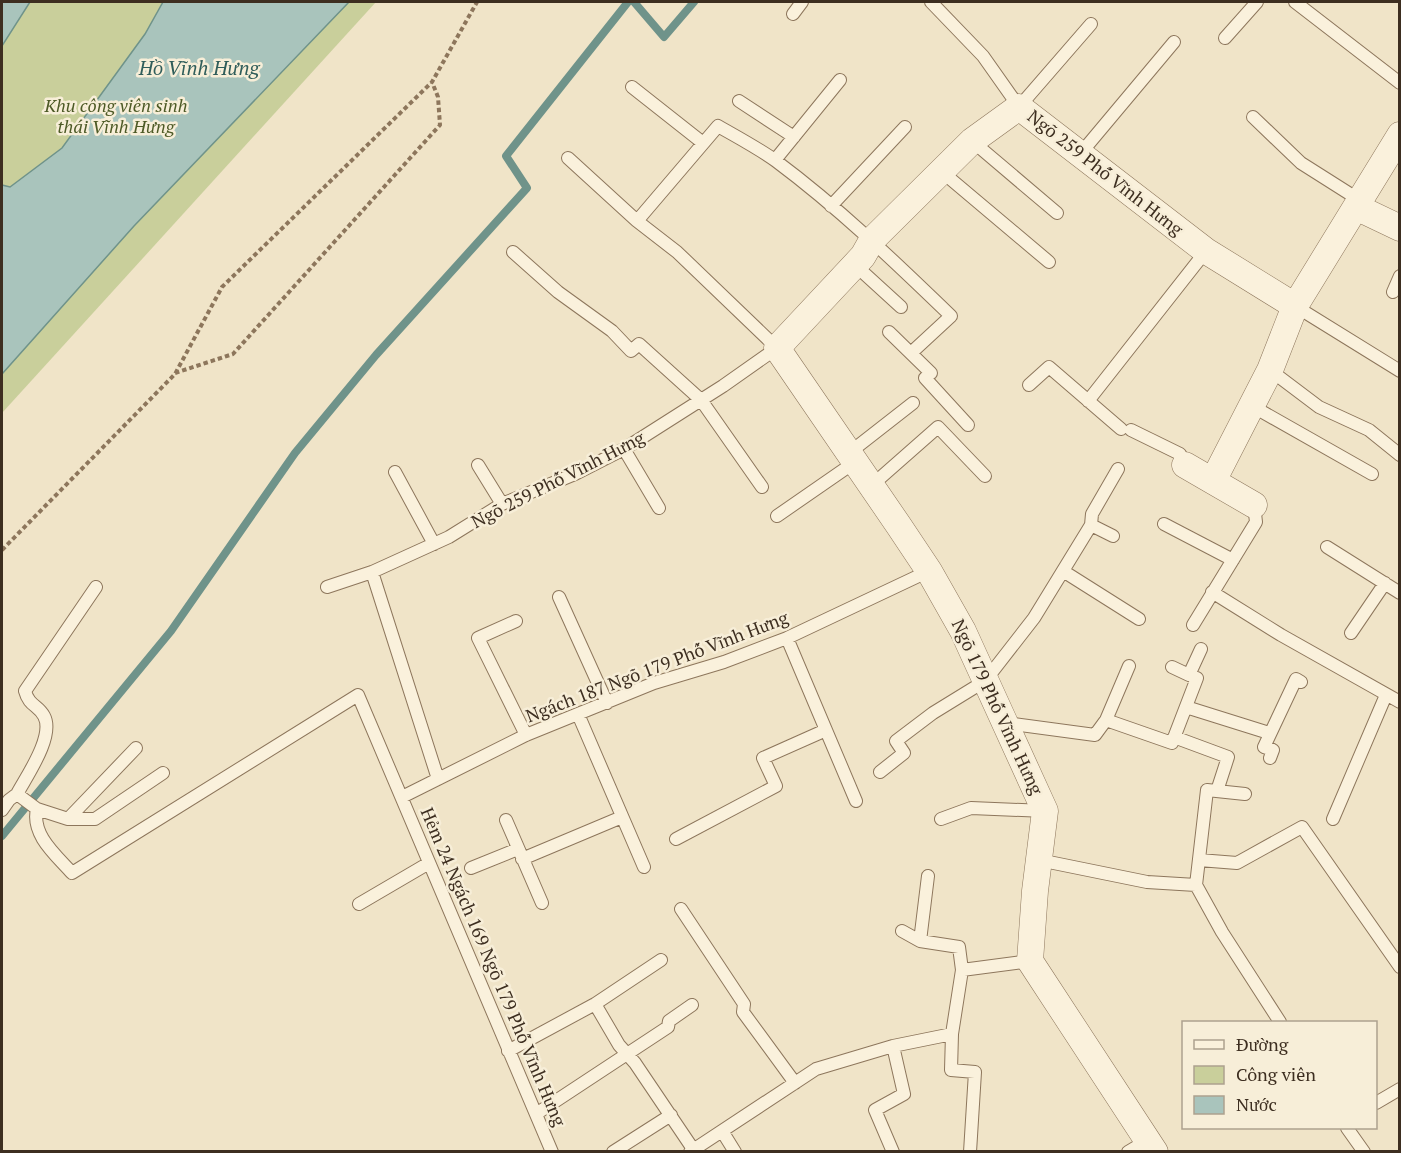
<svg xmlns="http://www.w3.org/2000/svg" width="1401" height="1153" font-family="'PT Serif',serif">
	<style>
		.green { fill: #c9cf9b }
		.water { fill: #a9c4bc; stroke: #6f938a; stroke-width: 1.5 }
		.lines { fill: none; stroke-linecap: round; stroke-linejoin: round }
		.stream { stroke: #6f938a; stroke-width: 8 }
		.service-casing { stroke: #8d765c; stroke-width: 14 }
		.minor-casing { stroke: #8d765c; stroke-width: 27 }
		.path { stroke: #8d765c; stroke-width: 4; stroke-dasharray: 4.5 3; stroke-linecap: butt }
		.service { stroke: #faf1dc; stroke-width: 12 }
		.minor { stroke: #faf1dc; stroke-width: 26 }
		.labels { text-anchor: middle; stroke-width: 5; stroke-linejoin: round; paint-order: stroke }
		.park-label { font-size: 18px; font-style: italic; fill: #4d5a26; stroke: #f7eed8 }
		.street-label { font-size: 18px; fill: #3d2e20; stroke: #f7eed8 }
		.water-label { font-size: 20px; font-style: italic; fill: #2f5d5a; stroke: #f7eed8 }
	</style>
	<rect width="100%" height="100%" fill="#f0e4c8"/>
	<path class="green" d="M2,2H376L2,413Z"/>
	<path class="water" d="M2,2H30L2,46Z
		M163,2H349L134,226L2,374V185L10,187L62,148L145,34Z"/>
	<g class="lines">
		<path class="stream" d="M634,2L664,37L694,2
			M2,836L171,631L295,453L376,355L527,188L506,156L628,2"/>
		<g class="service-casing">
			<path id="service" d="M931,2L983,56L1019,107L1091,24
				M1295,2L1400,83
				M793,14L802,2
				M1225,38L1257,2
				M632,87L703,143
				M739,101L794,137
				M1253,117L1301,163L1361,201
				M972,141L1057,213
				M1081,153L1174,42
				M568,158L637,221
				M775,160L840,80
				M941,171L1049,262
				M831,206L905,127
				M513,252L558,292L612,331L631,351L639,344L701,400L762,487
				M855,265L901,307
				M1393,292L1400,276
				M1295,306L1400,371
				M889,332L931,373L925,378L968,425
				M1270,370L1319,407L1369,430L1400,455
				M1029,385L1049,367L1121,429
				M1088,401L1206,251
				M1252,406L1372,474
				M1131,430L1180,454L1185,465
				M624,449L659,508
				M849,453L913,403
				M478,465L502,504
				M395,472L434,544
				M871,486L938,427L985,476
				M777,516L855,462
				M1164,524L1233,560
				M1091,525L1113,536
				M1327,547L1400,593
				M1063,571L1139,619
				M372,572L438,779
				M327,587L372,572L449,537L502,504L575,474L624,449L723,386L777,348L677,252L637,221L718,126C737,137 758,148 776,161C839,208 895,262 951,316L911,353
				M1212,592L1281,635L1400,702
				M559,597L607,703
				M516,621L478,638L526,735
				M1193,625L1256,522L1254,505
				M1351,633L1385,583
				M787,638L856,801
				M1172,667L1189,675
				M1186,707L1269,733
				M578,714L644,867
				M1106,720L1129,666
				M1006,723L1095,735L1106,720L1172,743L1197,678L1189,675L1201,649
				M1174,737L1228,757L1217,791
				M1270,758L1273,750L1264,747L1296,679L1301,682
				M880,772L904,753L896,741L933,713L985,681L1034,618L1091,525L1092,514L1118,469
				M17,794L37,809L68,819L136,748
				M1245,794L1207,790L1196,885L1222,932L1280,1022
				M402,797L526,735L654,683L724,662L787,638L929,571
				M37,809C31,835 56,855 72,873L358,695L552,1152
				M2,810L9,800L17,794C26,777 55,736 44,716C38,705 29,706 25,691L96,587
				M68,819H95L163,773
				M941,819L971,808L1045,811
				M1333,819L1386,695
				M506,820L542,903
				M676,839L776,786L763,758L826,730
				M522,859L622,817
				M1039,860L1147,882L1196,885
				M1199,860L1237,863L1302,827L1400,967
				M471,868L518,849
				M359,904L429,863
				M681,909L744,1004L743,1012L795,1083
				M902,931L920,941L959,947L962,970
				M920,941L928,876
				M595,1004L619,1045L635,1063L693,1149
				M952,1034L951,1070L975,1072L970,1152
				M508,1051L595,1004L661,960
				M1376,1103L1400,1089
				M536,1114L668,1027L669,1021L692,1005
				M1347,1128L1364,1152
				M722,1131L735,1152
				M613,1152L671,1115
				M690,1152L816,1069L893,1046L952,1034L962,970L1030,961
				M893,1152L875,1110L904,1094L893,1046
				M1128,1152L1148,1140"/>
		</g>
		<g class="minor-casing">
			<path id="minor" d="M1356,207L1400,228
				M1185,465L1254,505
				M1213,481L1270,370L1295,306L1400,135
				M1155,1152L1030,961L1035,891L1045,811L963,631L929,571L899,526L777,348L863,256L872,240L972,141L1019,107L1206,251L1295,306"/>
		</g>
		<path class="path" d="M175,373L233,354L440,125L438,97L432,82
			M2,550L175,374L222,287L432,82L477,2"/>
		<use href="#service" class="service"/>
		<use href="#minor" class="minor"/>
	</g>
	<g class="labels">
		<g class="park-label">
			<text x="116" y="112">Khu công viên sinh<tspan x="116" dy="21">thái Vĩnh Hưng</tspan></text>
		</g>
		<g class="street-label">
			<text transform="translate(1105 173) rotate(38)" y="6">Ngõ 259 Phố Vĩnh Hưng</text>
			<text transform="translate(558 480) rotate(-27)" y="6">Ngõ 259 Phố Vĩnh Hưng</text>
			<text transform="translate(657 667) rotate(-21)" y="6">Ngách 187 Ngõ 179 Phố Vĩnh Hưng</text>
			<text transform="translate(997 707) rotate(65)" y="6">Ngõ 179 Phố Vĩnh Hưng</text>
			<text transform="translate(493 967) rotate(67)" y="6">Hẻm 24 Ngách 169 Ngõ 179 Phố Vĩnh Hưng</text>
		</g>
		<g class="water-label">
			<text x="199" y="75">Hồ Vĩnh Hưng</text>
		</g>
	</g>
	<rect width="1401" height="1153" fill="none" stroke="#3d2e20" stroke-width="6"/>
	<rect x="1182" y="1021" width="195" height="108" fill="#f7eed8" stroke="#ada18e" stroke-width="1.5"/>
	<rect x="1194" y="1040" width="30" height="9" fill="#faf1dc" stroke="#ada18e" stroke-width="1.5"/>
	<text x="1236" y="1051" font-size="18" fill="#3d2e20">Đường</text>
	<rect x="1194" y="1066" width="30" height="18" fill="#c9cf9b" stroke="#ada18e" stroke-width="1.5"/>
	<text x="1236" y="1081" font-size="18" fill="#3d2e20">Công viên</text>
	<rect x="1194" y="1096" width="30" height="18" fill="#a9c4bc" stroke="#ada18e" stroke-width="1.5"/>
	<text x="1236" y="1111" font-size="18" fill="#3d2e20">Nước</text>
</svg>
